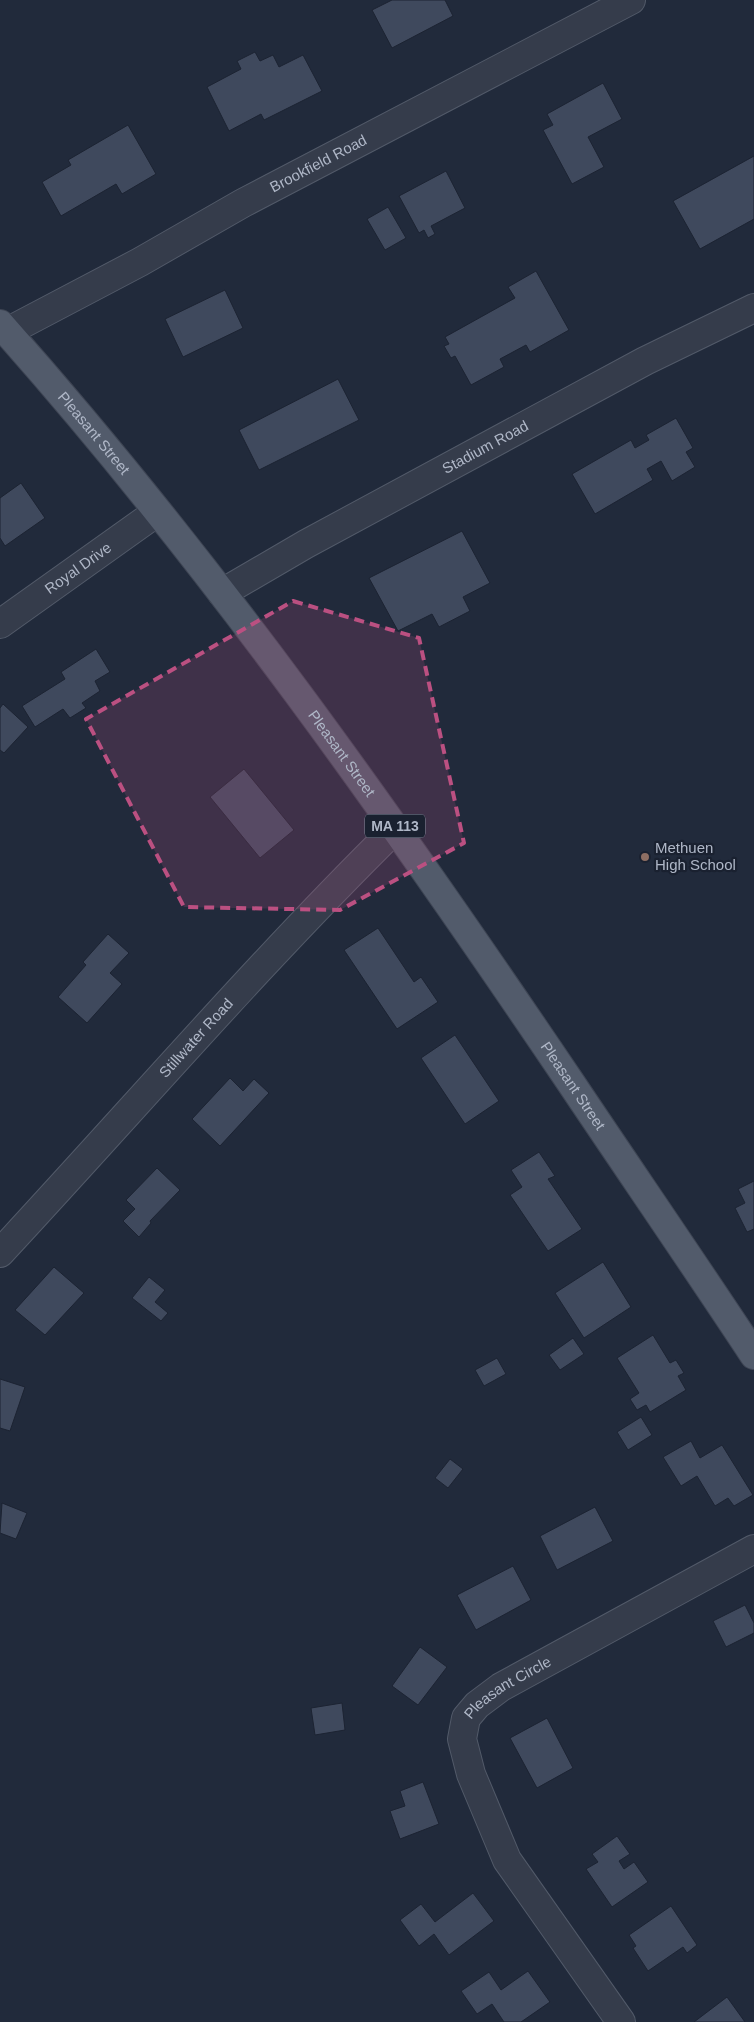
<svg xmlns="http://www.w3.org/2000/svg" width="754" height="2022" font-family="Arial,sans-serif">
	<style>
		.building { fill: #3f495d; stroke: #1c2332 }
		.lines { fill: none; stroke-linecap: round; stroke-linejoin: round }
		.minor-casing { stroke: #525a69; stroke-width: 30 }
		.major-casing { stroke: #3e4554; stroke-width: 30 }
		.minor { stroke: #353c4b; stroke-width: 28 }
		.major { stroke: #525b6b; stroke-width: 28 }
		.marked { fill: #bb5081; fill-opacity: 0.2; stroke: #bb5081; stroke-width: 4; stroke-dasharray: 10 6; stroke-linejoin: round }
		.education-dot { fill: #8d6e63; stroke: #1a2130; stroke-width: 2 }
		.labels { text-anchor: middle; stroke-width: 4.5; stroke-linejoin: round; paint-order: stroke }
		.shield { fill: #1a2130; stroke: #828a9a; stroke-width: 1 }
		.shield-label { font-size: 14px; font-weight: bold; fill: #afb7c7 }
		.street-label { font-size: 15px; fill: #afb7c7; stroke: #1a2130 }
		.poi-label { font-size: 15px; fill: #afb7c7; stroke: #1a2130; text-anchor: start }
	</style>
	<rect width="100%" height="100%" fill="#212a3b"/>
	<path class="building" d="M392,0H445L453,16L392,48L372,10Z
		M255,52L260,61L273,55L279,67L303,55L322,91L264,120L261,114L229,131L207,87L241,69L237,61Z
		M603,83L622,119L588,137L604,167L572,184L543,130L553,125L547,114Z
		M128,125L156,174L122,194L116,184L61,216L42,182L71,165L68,160Z
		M754,156V219L700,249L673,201Z
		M446,171L465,208L431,226L435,234L428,238L424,230L419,233L399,196Z
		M388,207L406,238L385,250L367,219Z
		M536,271L569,330L530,352L526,345L500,359L504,367L471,385L455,356L451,358L444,346L449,344L445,337L515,298L508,287Z
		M225,290L243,328L183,357L165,319Z
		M338,379L359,420L259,470L239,430Z
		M676,418L693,448L686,452L695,467L672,481L661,461L647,469L653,480L595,514L572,474L631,440L635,448L649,440L646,435Z
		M21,483L45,518L5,546L0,538V498Z
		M462,531L490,583L463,597L470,611L439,627L432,614L398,631L369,578Z
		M96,649L110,672L95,681L100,691L82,703L86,708L70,718L63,709L35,727L22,706L65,679L61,672Z
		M3,704L28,727L4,753L0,750V708Z
		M244,769L294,830L260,858L210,797Z
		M378,928L414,982L421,977L438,1002L397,1029L344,950Z
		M108,934L129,953L110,973L122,984L87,1023L58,997L86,965L83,962Z
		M455,1035L499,1101L465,1124L421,1058Z
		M230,1078L243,1091L254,1079L269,1093L220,1146L192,1119Z
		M539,1152L555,1176L548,1179L582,1229L548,1251L510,1195L522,1187L511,1170Z
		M157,1168L180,1190L150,1221L151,1223L139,1237L123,1221L135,1209L126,1200Z
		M754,1181V1229L747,1232L735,1208L745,1203L738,1189Z
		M603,1262L631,1307L584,1338L555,1293Z
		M54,1267L84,1293L45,1335L15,1310Z
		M149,1277L165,1290L155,1302L168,1313L161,1321L132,1298Z
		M653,1335L670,1363L676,1360L684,1373L678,1376L686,1390L650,1412L646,1405L637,1410L630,1399L639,1393L617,1358Z
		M573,1338L584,1354L560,1370L549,1355Z
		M497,1358L506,1374L484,1386L475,1370Z
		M0,1379L25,1387L10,1431L0,1428Z
		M641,1417L652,1435L628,1450L617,1432Z
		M691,1441L700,1458L722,1445L753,1495L734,1506L728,1498L715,1506L697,1476L681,1486L663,1457Z
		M450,1459L463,1469L448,1488L435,1478Z
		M2,1503L27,1513L16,1539L0,1533Z
		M595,1507L613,1541L557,1570L540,1536Z
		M513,1566L531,1600L476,1630L457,1595Z
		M745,1605L754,1623V1633L726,1647L713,1621Z
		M420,1647L447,1667L418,1705L392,1686Z
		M342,1703L345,1730L315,1735L311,1708Z
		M547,1718L573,1768L537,1788L510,1738Z
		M423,1782L439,1824L400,1839L390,1811L405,1806L400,1791Z
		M617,1836L630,1854L619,1861L624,1869L634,1862L648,1882L612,1907L586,1869L598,1862L592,1854Z
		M473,1893L494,1921L449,1955L434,1934L419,1946L400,1920L421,1904L435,1922Z
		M671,1906L697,1945L687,1953L683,1947L648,1971L633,1948L636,1946L629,1935Z
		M528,1971L550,2002L521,2022H504L492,2004L477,2014L461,1991L489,1972L501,1990Z
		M727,1997L745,2022H694Z"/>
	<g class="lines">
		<g class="minor-casing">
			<g id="minor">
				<path id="s1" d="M7,332L140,262L243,203L631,0"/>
				<path id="s2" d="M222,593L306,544L645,361L754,308"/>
				<path id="s3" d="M0,624L157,512"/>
				<path id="s4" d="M0,1253C132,1111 258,964 396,828"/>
				<path id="s5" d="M621,2022L507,1860L471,1774L462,1739L466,1718L477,1705L501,1687L754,1549"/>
			</g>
		</g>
		<g class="major-casing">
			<g id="major">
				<path id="s6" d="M0,324C211,561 394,821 571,1083C632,1174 694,1264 754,1355"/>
			</g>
		</g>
		<use href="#minor" class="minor"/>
		<use href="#major" class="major"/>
	</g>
	<path class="marked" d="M293,601L419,638L464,843L340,910L184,907L86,719Z"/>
	<circle class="education-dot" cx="645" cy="857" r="5"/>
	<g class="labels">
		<rect class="shield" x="365" y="814.5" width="60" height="23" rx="4"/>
		<g class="shield-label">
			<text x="395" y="831">MA 113</text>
		</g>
		<g class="street-label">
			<text dy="5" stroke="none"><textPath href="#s1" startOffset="354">Brookfield Road</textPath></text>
			<text dy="5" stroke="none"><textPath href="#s6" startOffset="144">Pleasant Street</textPath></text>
			<text dy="5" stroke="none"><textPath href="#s2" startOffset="301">Stadium Road</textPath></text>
			<text dy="5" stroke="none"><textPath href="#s3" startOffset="96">Royal Drive</textPath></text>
			<text dy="5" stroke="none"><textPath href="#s6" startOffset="549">Pleasant Street</textPath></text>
			<text dy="5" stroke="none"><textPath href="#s4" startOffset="291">Stillwater Road</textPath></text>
			<text dy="5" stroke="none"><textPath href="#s6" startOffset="954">Pleasant Street</textPath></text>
			<text dy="5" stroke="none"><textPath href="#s5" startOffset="401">Pleasant Circle</textPath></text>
		</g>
		<g class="poi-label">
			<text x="655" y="853">Methuen<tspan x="655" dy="17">High School</tspan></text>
		</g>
	</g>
</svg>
